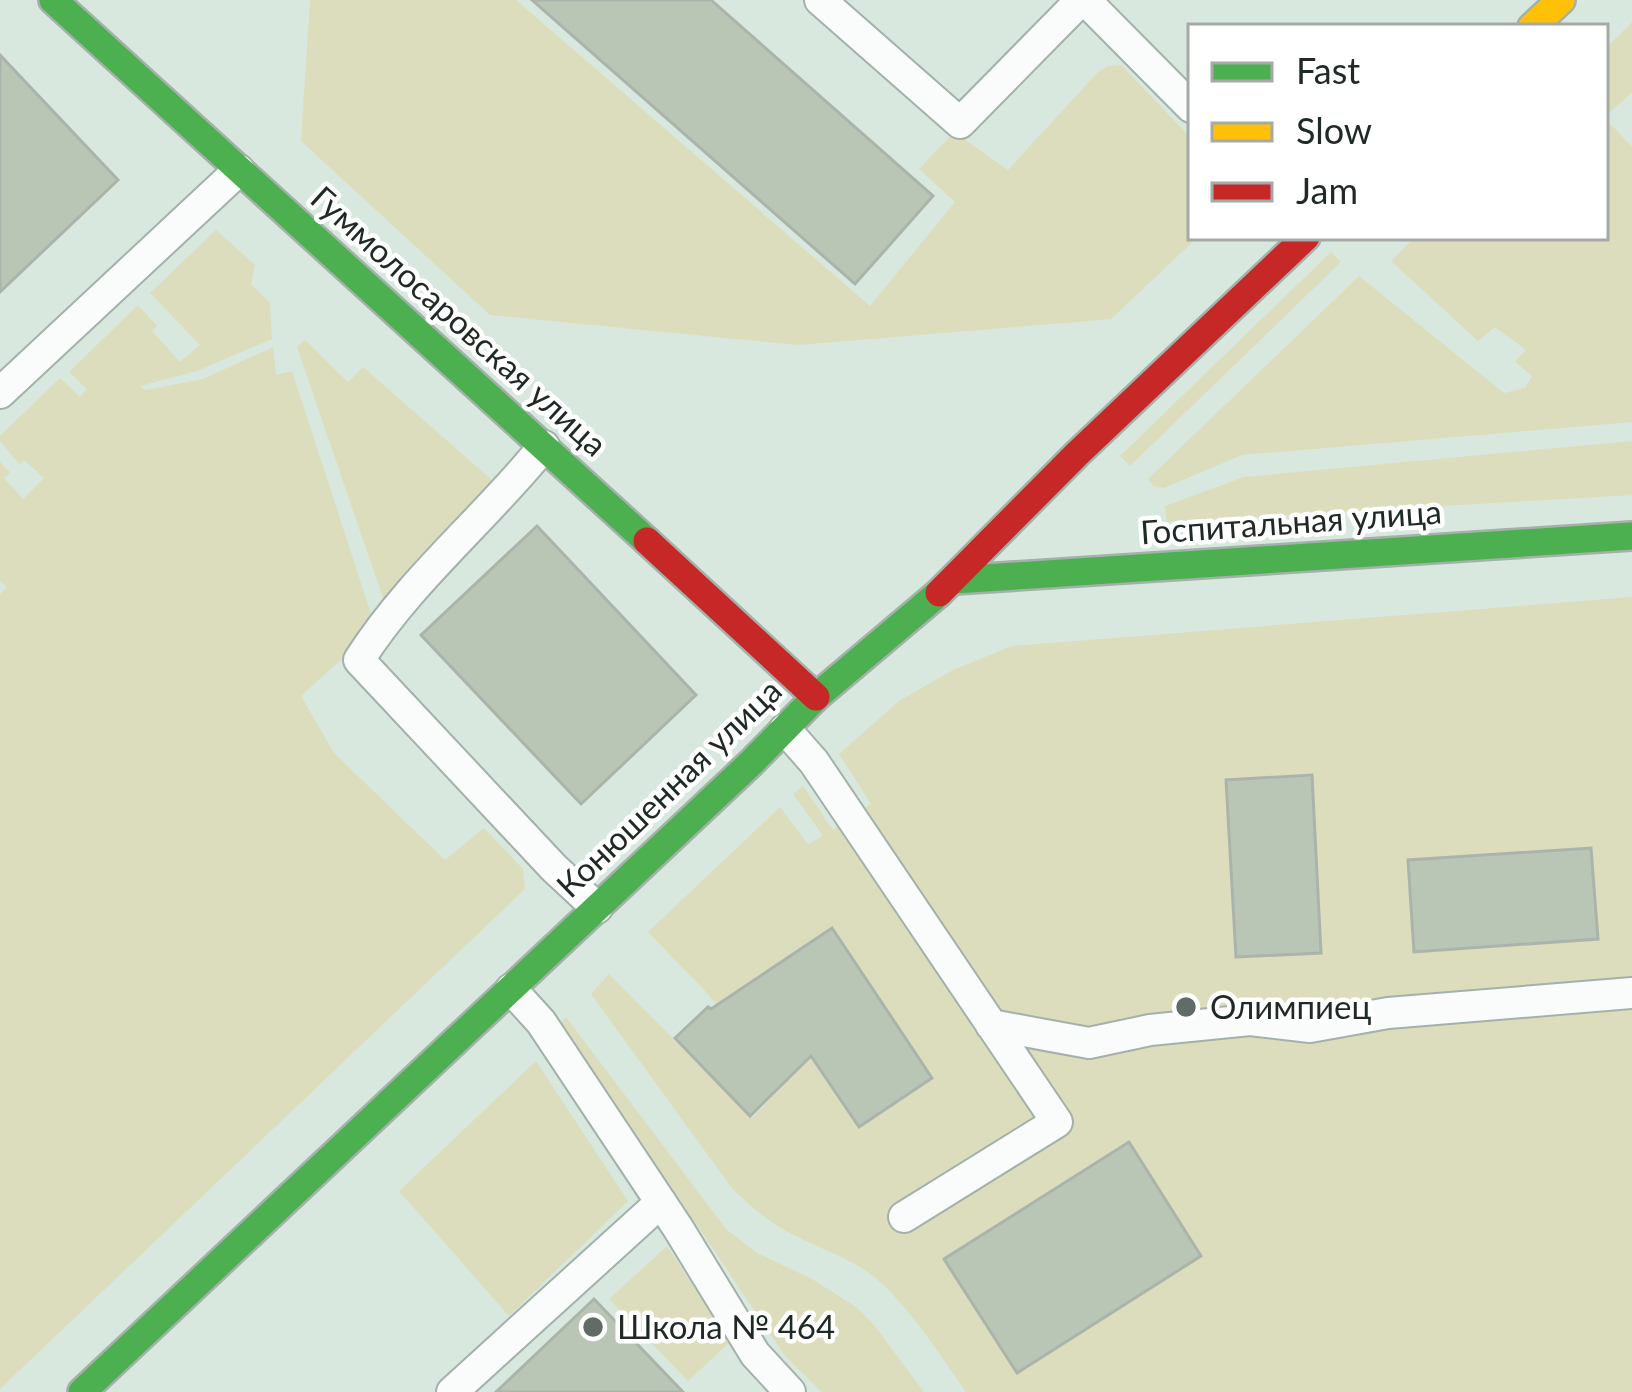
<svg xmlns="http://www.w3.org/2000/svg" width="1632" height="1392" font-family="Lato,sans-serif">
	<style>
		.green { fill: #dcddbc }
		.building { fill: #b9c6b5; stroke: #aab4ab; stroke-width: 3 }
		.lines { fill: none; stroke-linecap: round; stroke-linejoin: round }
		.lane-casing { stroke: #a4b1aa; stroke-width: 34 }
		.fast-casing { stroke: #a4b1aa; stroke-width: 32 }
		.slow-casing { stroke: #a4b1aa; stroke-width: 32 }
		.jam-casing { stroke: #a4b1aa; stroke-width: 32 }
		.lane { stroke: #f9fcfa; stroke-width: 30 }
		.fast { stroke: #4caf50; stroke-width: 27 }
		.slow { stroke: #ffc107; stroke-width: 27 }
		.jam { stroke: #c62828; stroke-width: 27 }
		.poi-dot { fill: #606c65; stroke: #fff; stroke-width: 4.5 }
		.labels { text-anchor: middle; stroke-width: 9; stroke-linejoin: round; paint-order: stroke }
		.street-label { font-size: 33px; fill: #1f2a24; stroke: #fff }
		.poi-label { font-size: 33px; fill: #1f2a24; stroke: #fff; text-anchor: start }
	</style>
	<rect width="100%" height="100%" fill="#d8e8df"/>
	<path class="green" d="M310,0H516L870,306L955,202L919,169L954,132L1008,170L1098,72L1108,66L1121,65L1191,138V237H1198L1111,319L798,345L490,315L301,141Z
		M1632,22V92L1605,117V49Z
		M1605,118L1632,147V422L1242,455L1164,488L1153,486L1148,479L1359,276L1504,393L1525,388L1532,376L1515,362L1526,350L1495,327L1478,341L1391,261L1415,237H1605Z
		M216,230L255,265L251,284L270,303L272,339L197,371L140,386L145,390L203,379L273,347L276,375L292,371L372,617L345,656L301,696L334,753L445,860L484,828L523,869L525,889L0,1389V594L7,587L0,581V462L10,472L4,478L23,499L44,478L24,460L20,465L0,441V436L60,378L80,397L87,389L69,372L138,305L157,326L152,331L180,362L200,345L150,293Z
		M1331,252L1341,262L1130,466L1120,456Z
		M305,340L348,382L363,367L492,480L385,604L297,347Z
		M1632,441V495L1167,522L1165,506L1244,477Z
		M1632,597V1392H966C940,1355 902,1295 865,1270C838,1253 808,1244 781,1228C762,1217 746,1202 731,1187L591,994L609,974L752,1118L783,1085L705,991L648,932L780,807L808,844L823,836L793,794L803,786L833,830L871,804L839,754L899,701L953,670L1012,646Z
		M566,1017L726,1229L757,1253L812,1279L856,1307L874,1325L924,1392H822L785,1356L561,1023Z
		M536,1061L628,1201L509,1316L399,1191Z
		M667,1246L730,1342L688,1381L609,1299Z"/>
	<path class="building" d="M532,0H711L933,196L855,284Z
		M0,55L118,180L0,292Z
		M537,526L696,695L581,804L421,635Z
		M1312,775L1321,953L1236,957L1226,780Z
		M1591,848L1598,939L1414,952L1408,860Z
		M832,928L932,1078L859,1127L811,1056L750,1116L675,1038L708,1007L711,1009Z
		M1129,1142L1201,1256L1017,1373L944,1259Z
		M594,1299L683,1392H496Z"/>
	<g class="lines">
		<g class="lane-casing">
			<path id="lane" d="M820,0L960,123L1081,0
				M1085,0L1191,107
				M0,393L239,170
				M544,446C485,519 410,580 359,660L554,868L597,908
				M785,729L814,762L1057,1122L904,1217
				M511,989L541,1022L678,1228L755,1354L790,1392
				M991,1025L1089,1043L1150,1030L1250,1020L1310,1027L1388,1013L1632,993
				M452,1392L661,1202"/>
		</g>
		<g class="fast-casing">
			<path id="fast" d="M53,0L647,541
				M954,580L1632,536
				M82,1392L751,763L816,697L939,593"/>
		</g>
		<g class="slow-casing">
			<path id="slow" d="M1532,27L1561,0"/>
		</g>
		<g class="jam-casing">
			<path id="jam" d="M647,541L816,697
				M939,593L1077,454L1306,237"/>
		</g>
		<use href="#lane" class="lane"/>
		<use href="#fast" class="fast"/>
		<use href="#slow" class="slow"/>
		<use href="#jam" class="jam"/>
	</g>
	<g class="poi-dot">
		<circle cx="1186" cy="1007" r="12"/>
		<circle cx="593" cy="1327" r="12"/>
	</g>
	<g class="labels">
		<g class="street-label">
			<text transform="translate(459 321) rotate(42)" y="12">Гуммолосаровская улица</text>
			<text transform="translate(1291 522) rotate(-4)" y="12">Госпитальная улица</text>
			<text transform="translate(669 788) rotate(-44)" y="12">Конюшенная улица</text>
		</g>
		<g class="poi-label">
			<text x="1210" y="1019">Олимпиец</text>
			<text x="617" y="1339">Школа № 464</text>
		</g>
	</g>
	<rect x="1188" y="24" width="420" height="216" fill="#ffffff" stroke="#a5aaa7" stroke-width="3"/>
	<rect x="1212" y="63" width="60" height="18" fill="#4caf50" stroke="#a5aaa7" stroke-width="3"/>
	<text x="1296" y="84" font-size="36" fill="#1f2a24">Fast</text>
	<rect x="1212" y="123" width="60" height="18" fill="#ffc107" stroke="#a5aaa7" stroke-width="3"/>
	<text x="1296" y="144" font-size="36" fill="#1f2a24">Slow</text>
	<rect x="1212" y="183" width="60" height="18" fill="#c62828" stroke="#a5aaa7" stroke-width="3"/>
	<text x="1296" y="204" font-size="36" fill="#1f2a24">Jam</text>
</svg>
